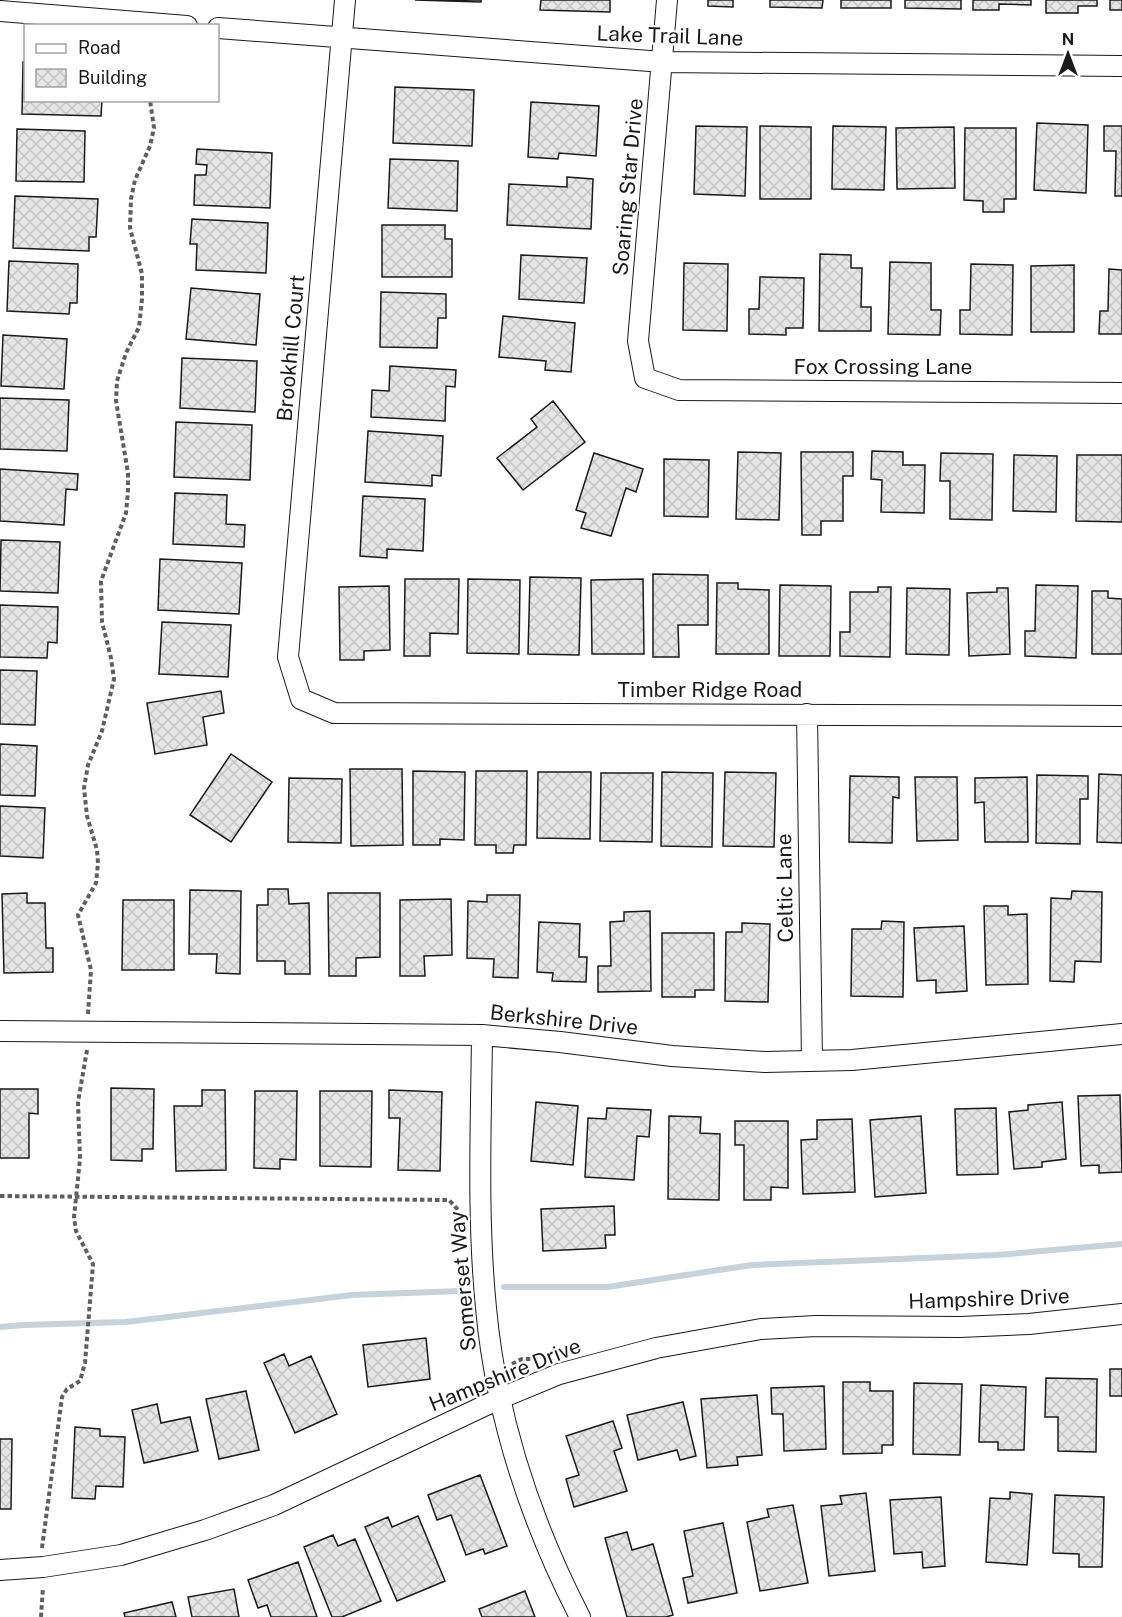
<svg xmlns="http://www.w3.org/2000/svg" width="1122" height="1617" font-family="'Public Sans',sans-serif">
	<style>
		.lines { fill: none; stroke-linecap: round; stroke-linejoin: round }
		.stream { stroke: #c6d2dc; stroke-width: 6 }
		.building { fill: url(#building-cross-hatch); stroke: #1a1a1a; stroke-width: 1.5 }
		.minor-casing { stroke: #1a1a1a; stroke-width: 22 }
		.path { stroke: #5f5f5f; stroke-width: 4; stroke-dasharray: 4.5 3; stroke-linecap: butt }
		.minor { stroke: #fff; stroke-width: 20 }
		.labels { text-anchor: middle; stroke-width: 4.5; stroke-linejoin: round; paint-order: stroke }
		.street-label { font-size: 21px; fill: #1a1a1a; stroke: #fff }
	</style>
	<defs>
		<pattern id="building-cross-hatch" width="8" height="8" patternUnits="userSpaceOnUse" patternTransform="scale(1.5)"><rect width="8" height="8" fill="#e6e6e6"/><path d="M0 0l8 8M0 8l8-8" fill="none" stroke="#c5c5c5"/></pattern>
	</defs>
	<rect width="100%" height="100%" fill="#fff"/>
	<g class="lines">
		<path class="stream" d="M504,1287H607L752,1265L997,1255L1122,1244
			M0,1327L23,1325L126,1322L352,1295L460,1291"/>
	</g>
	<path class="building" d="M415,0H481V2Z
		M541,0H610V12L540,10Z
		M708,0H733V7L708,6Z
		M770,0H823L822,8L770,7Z
		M841,0H891V8H841Z
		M905,0H961V9L905,8Z
		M973,0H1031V5L999,4V10H973Z
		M1046,0H1097V6H1078V13H1046Z
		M1110,0H1122V10H1110Z
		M23,62H26V100H102L101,116L22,114Z
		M395,87L474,90L472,146L393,143Z
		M531,102L599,106L596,156L559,153L558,159L528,157Z
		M1037,123L1088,125L1086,193L1034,190Z
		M696,126L747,127L745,196L694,194Z
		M760,126L811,127V199H760Z
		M833,126L886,127L884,190L832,189Z
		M1104,126H1122V196H1115L1116,151H1104Z
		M954,127L955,188L897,189L896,128Z
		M965,128H1016V199H1004V212H983V201L964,200Z
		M17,129L85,131L84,182L16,181Z
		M197,149L272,153L270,208L194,205L195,175H206L207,165L196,164Z
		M390,159L458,161L457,211L388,208Z
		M567,177L593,179L591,229L507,225L509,184L567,187Z
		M15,196L98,199L96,237H89V251L13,248Z
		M192,219L268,223L266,273L196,270L197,244H190Z
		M382,225H445V239H452V277H382Z
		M820,254L851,255V268H862L861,307H871V331H819Z
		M521,255L587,258L584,303L519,299Z
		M9,261L78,264L77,303H70L69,314L7,311Z
		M890,262L931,263V310H941L940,335L888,334Z
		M684,263L728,264L727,331L683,330Z
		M971,264L1013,265L1012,335L960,334V310H970Z
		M1074,265V332H1031V266Z
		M1109,269L1122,270V334H1099L1100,311H1108Z
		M760,277L804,278L803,328H786V335L749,334V309H759Z
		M191,288L260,294L256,345L186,339Z
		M381,292L446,294V318H438L437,348L380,347Z
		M503,316L575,323L571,372L545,370L546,361L499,357Z
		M3,335L67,339L64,389L1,386Z
		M182,358L257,361L255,412L180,408Z
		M390,366L456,370L455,387L446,386L445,421L371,417L372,390L389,391Z
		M0,398L69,400L67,451L0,449Z
		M553,401L585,442L523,490L497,458L537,427L531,419Z
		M176,422L252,425L250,480L174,477Z
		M368,431L443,436L441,476L432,475V486L365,482Z
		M872,451L903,452V465H925L924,513L881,512L882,480L871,479Z
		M738,452L781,453L779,520L736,519Z
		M801,452H853V476H843V521H821V535H802Z
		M594,453L643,469L636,492L626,488L611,536L581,528L586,513L576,510Z
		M941,453L993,454L992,520L950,519V481H940Z
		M1014,455L1057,456L1056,512L1013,511Z
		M1077,455H1122V522L1076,521Z
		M664,459L709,460L708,517L664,516Z
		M0,469L78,474L77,490L66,489L64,525L0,521Z
		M175,493L227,495L226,524L245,525L244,547L173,544Z
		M363,496L425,499L423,551L387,549V558L360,556Z
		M1,540L60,542L58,593L0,591Z
		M160,559L242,563L239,614L158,610Z
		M653,574L708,575V625H678L679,657H653Z
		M530,577L581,578L579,655L528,654Z
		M405,579H459L458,634L430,633V656H404Z
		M468,579L520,580L519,654L467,653Z
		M643,579L644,654H592L591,580Z
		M717,583H738V589L769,590V654H716Z
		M780,585L831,586L830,656H779Z
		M1036,585L1078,586L1076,658L1025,656V631H1035Z
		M389,586L390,650L364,651V660H340L339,587Z
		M878,587H891L890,657L840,656V632H850V592H878Z
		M907,588L950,589L949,655L906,654Z
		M997,588H1008L1010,654L969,656L967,593L997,592Z
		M1092,591H1108V598L1122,599V654H1092Z
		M0,605L58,607L57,643L48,642L47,658L0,657Z
		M162,622L231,625L228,677L159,674Z
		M0,670L37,671L35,725L0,724Z
		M221,691L224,713L203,717L207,745L155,754L147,703Z
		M0,744L37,746L35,796L0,795Z
		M231,754L272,782L231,842L190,815Z
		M350,769H402L403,845L351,846Z
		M413,771L465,772L464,840L440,839V845H413Z
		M476,771H527L526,845H514L513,853H496V845H475Z
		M538,772H591L590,839L537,838Z
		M662,772L713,773L712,847L661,846Z
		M725,772L776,773L774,847L723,846Z
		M601,773H653L652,842L600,841Z
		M1099,774L1122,775V843L1097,842Z
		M1037,775L1088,776V799H1080V844L1036,843Z
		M850,776L899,777V798L893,797L892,843L849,842Z
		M915,777H957L958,840L917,841Z
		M1027,777L1028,842H985L984,802L975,803V778Z
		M289,778L342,779L341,843L288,842Z
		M0,806L45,808L43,858L0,856Z
		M268,889H288L289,904L309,903L310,974H285V961H257V905H268Z
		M190,890L241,891L240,974L216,973L217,954H189Z
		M1072,891L1102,892L1101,962L1075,961L1074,982L1050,981L1051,898L1071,899Z
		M27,893V903H45L46,948H53V972L4,973L2,894Z
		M328,893H380V957L356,958V976H329Z
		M487,895H520L518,978L493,977L494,959L467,958L468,901L487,902Z
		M451,899L452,955L424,956L425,976H400V900Z
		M123,900H174V970H122Z
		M984,906H1008V915L1027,914L1028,984L986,985Z
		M650,911L651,991L598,992V966H611L610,922L624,921V912Z
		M882,921L904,922L903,997L851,996L852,929H881Z
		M539,922L580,924L579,957H587L586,982L552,981L553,973L537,972Z
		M742,923L770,924L768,1002L725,1001L726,932H742Z
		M964,926L967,991L936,993V980L917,981L914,928Z
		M662,933H714V990H695V997H662Z
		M111,1088L154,1089L153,1149H142V1161L111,1160Z
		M0,1089H38V1114L29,1113V1158H0Z
		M202,1090H225L226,1170L176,1171L174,1106H202Z
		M389,1090L442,1092L440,1171L398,1170L400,1118H389Z
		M255,1091H297L296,1160L280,1159V1169L254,1168Z
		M320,1091H372L371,1167L320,1166Z
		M1120,1095L1122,1172L1099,1173V1165L1081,1166L1078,1096Z
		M536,1102L578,1106L573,1165L531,1161Z
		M1062,1102L1066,1159L1042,1162V1167L1014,1169L1009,1112L1028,1110V1105Z
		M607,1108L651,1110L649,1137L637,1136L634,1180L585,1177L588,1118L606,1119Z
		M996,1108L998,1174L957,1175L955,1109Z
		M669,1116L701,1117L700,1133L720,1134L719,1200L668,1199Z
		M921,1116L926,1193L875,1197L870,1120Z
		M852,1119L855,1192L803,1194L801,1140L817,1139V1120Z
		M735,1121H788V1188L771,1187V1200H744V1145H735Z
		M614,1206L615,1235H605L606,1248L543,1251L541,1209Z
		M426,1338L430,1379L368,1387L363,1345Z
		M284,1354L289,1366L311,1356L337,1414L295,1433L264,1363Z
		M1110,1369H1122V1396H1110Z
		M1046,1378L1097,1379L1096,1452L1058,1451V1417H1045Z
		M843,1382H870V1391H893V1445H882V1453L843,1454Z
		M914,1383L962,1384L960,1455L913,1454Z
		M981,1385L1026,1387L1024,1450H998V1442H979Z
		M824,1386L826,1449L784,1451L783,1414H772L771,1388Z
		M246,1391L259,1450L219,1459L206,1399Z
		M757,1395L762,1455L737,1457L738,1465L707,1468L701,1399Z
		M683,1402L696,1456L680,1460L677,1450L638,1460L627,1415Z
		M157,1404L161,1423L190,1417L198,1451L144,1463L132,1410Z
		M613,1421L622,1448L614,1451L627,1491L574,1507L566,1479L579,1475L566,1436Z
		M75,1427L100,1429V1436L125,1437L123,1487L96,1486L95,1499L72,1498Z
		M0,1439H12L11,1509H0Z
		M480,1475L507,1546L485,1554L483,1549L466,1555L451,1515L437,1520L428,1495Z
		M1010,1492L1032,1494L1027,1565L986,1562L990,1498L1010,1499Z
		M866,1493L875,1571L829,1576L821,1506L842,1504L840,1496Z
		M1055,1495L1104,1497L1102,1567H1079V1554L1053,1553Z
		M941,1497L945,1566L923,1568L922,1552L894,1554L890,1500Z
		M793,1505L808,1583L760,1591L747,1522L769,1517L767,1509Z
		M418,1516L445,1581L397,1601L365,1527L388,1517L392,1527Z
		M723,1523L737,1593L688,1603L683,1578L693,1576L684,1531Z
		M627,1532L632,1550L653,1544L673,1615L666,1617H627L605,1538Z
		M333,1535L338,1546L355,1539L381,1601L342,1617H332L304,1547Z
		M298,1562L317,1617H271L267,1605L258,1608L248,1580Z
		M234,1589L239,1617H192L188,1597Z
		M525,1591L535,1617H482L479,1609Z
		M172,1602L176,1617H125L124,1613Z"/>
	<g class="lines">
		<g class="minor-casing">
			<path id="minor" d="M345,0L288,657L301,699L334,713L1122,716
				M667,0L638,341L645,378L679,390L1122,393
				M0,11L187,26
				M218,28L663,62L1122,66
				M807,714L812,1061
				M0,1031L482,1035L560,1042L672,1056L765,1062L852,1060L1122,1034
				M482,1035C481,1126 477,1217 486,1308C496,1416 531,1522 580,1617
				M0,1570L43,1567L121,1555L205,1530L274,1505L501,1398L559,1374L656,1348L761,1329L816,1326L960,1327L1029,1324L1122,1314"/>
		</g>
		<path class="path" d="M88,1014L91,970L78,915L96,883L98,863L97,850L87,816L84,788L88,765L102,731L114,679L111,658L102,622L101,581L126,513L128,491V473L116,401L117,381L126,353L139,327L142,299V274L130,228L131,199L135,180L150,146L154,128L150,100
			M0,1196L449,1200L460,1212
			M512,1364L522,1359H540
			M42,1548L62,1397L67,1389L80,1381L85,1363L93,1264L76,1231L74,1217L80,1159L78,1102L87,1050
			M41,1617L43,1587"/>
		<use href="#minor" class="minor"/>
	</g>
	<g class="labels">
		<g class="street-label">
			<text transform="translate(670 36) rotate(2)" y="7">Lake Trail Lane</text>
			<text transform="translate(628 187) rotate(-85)" y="7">Soaring Star Drive</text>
			<text transform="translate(291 348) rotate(-85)" y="7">Brookhill Court</text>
			<text x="883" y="374">Fox Crossing Lane</text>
			<text x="710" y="697">Timber Ridge Road</text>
			<text transform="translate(785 888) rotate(-91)" y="7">Celtic Lane</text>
			<text transform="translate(564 1020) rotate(6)" y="7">Berkshire Drive</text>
			<text transform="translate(463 1281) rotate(-95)" y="7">Somerset Way</text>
			<text transform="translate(989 1299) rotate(-2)" y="7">Hampshire Drive</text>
			<text transform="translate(505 1375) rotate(-22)" y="7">Hampshire Drive</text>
		</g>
	</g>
	<rect x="24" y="24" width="195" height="78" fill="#ffffff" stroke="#a3a3a3" stroke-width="1.5"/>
	<rect x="36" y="44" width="30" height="9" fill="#ffffff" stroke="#a3a3a3" stroke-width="1.5"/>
	<text x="78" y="54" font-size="18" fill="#1a1a1a">Road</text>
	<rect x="36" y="69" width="30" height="18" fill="url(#building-cross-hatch)" stroke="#a3a3a3" stroke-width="1.5"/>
	<text x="78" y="84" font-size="18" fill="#1a1a1a">Building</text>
	<g transform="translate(1068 54)" stroke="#ffffff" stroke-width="4.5" paint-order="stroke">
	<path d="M0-4.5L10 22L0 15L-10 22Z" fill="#1a1a1a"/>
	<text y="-9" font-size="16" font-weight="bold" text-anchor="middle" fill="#1a1a1a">N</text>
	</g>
</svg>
